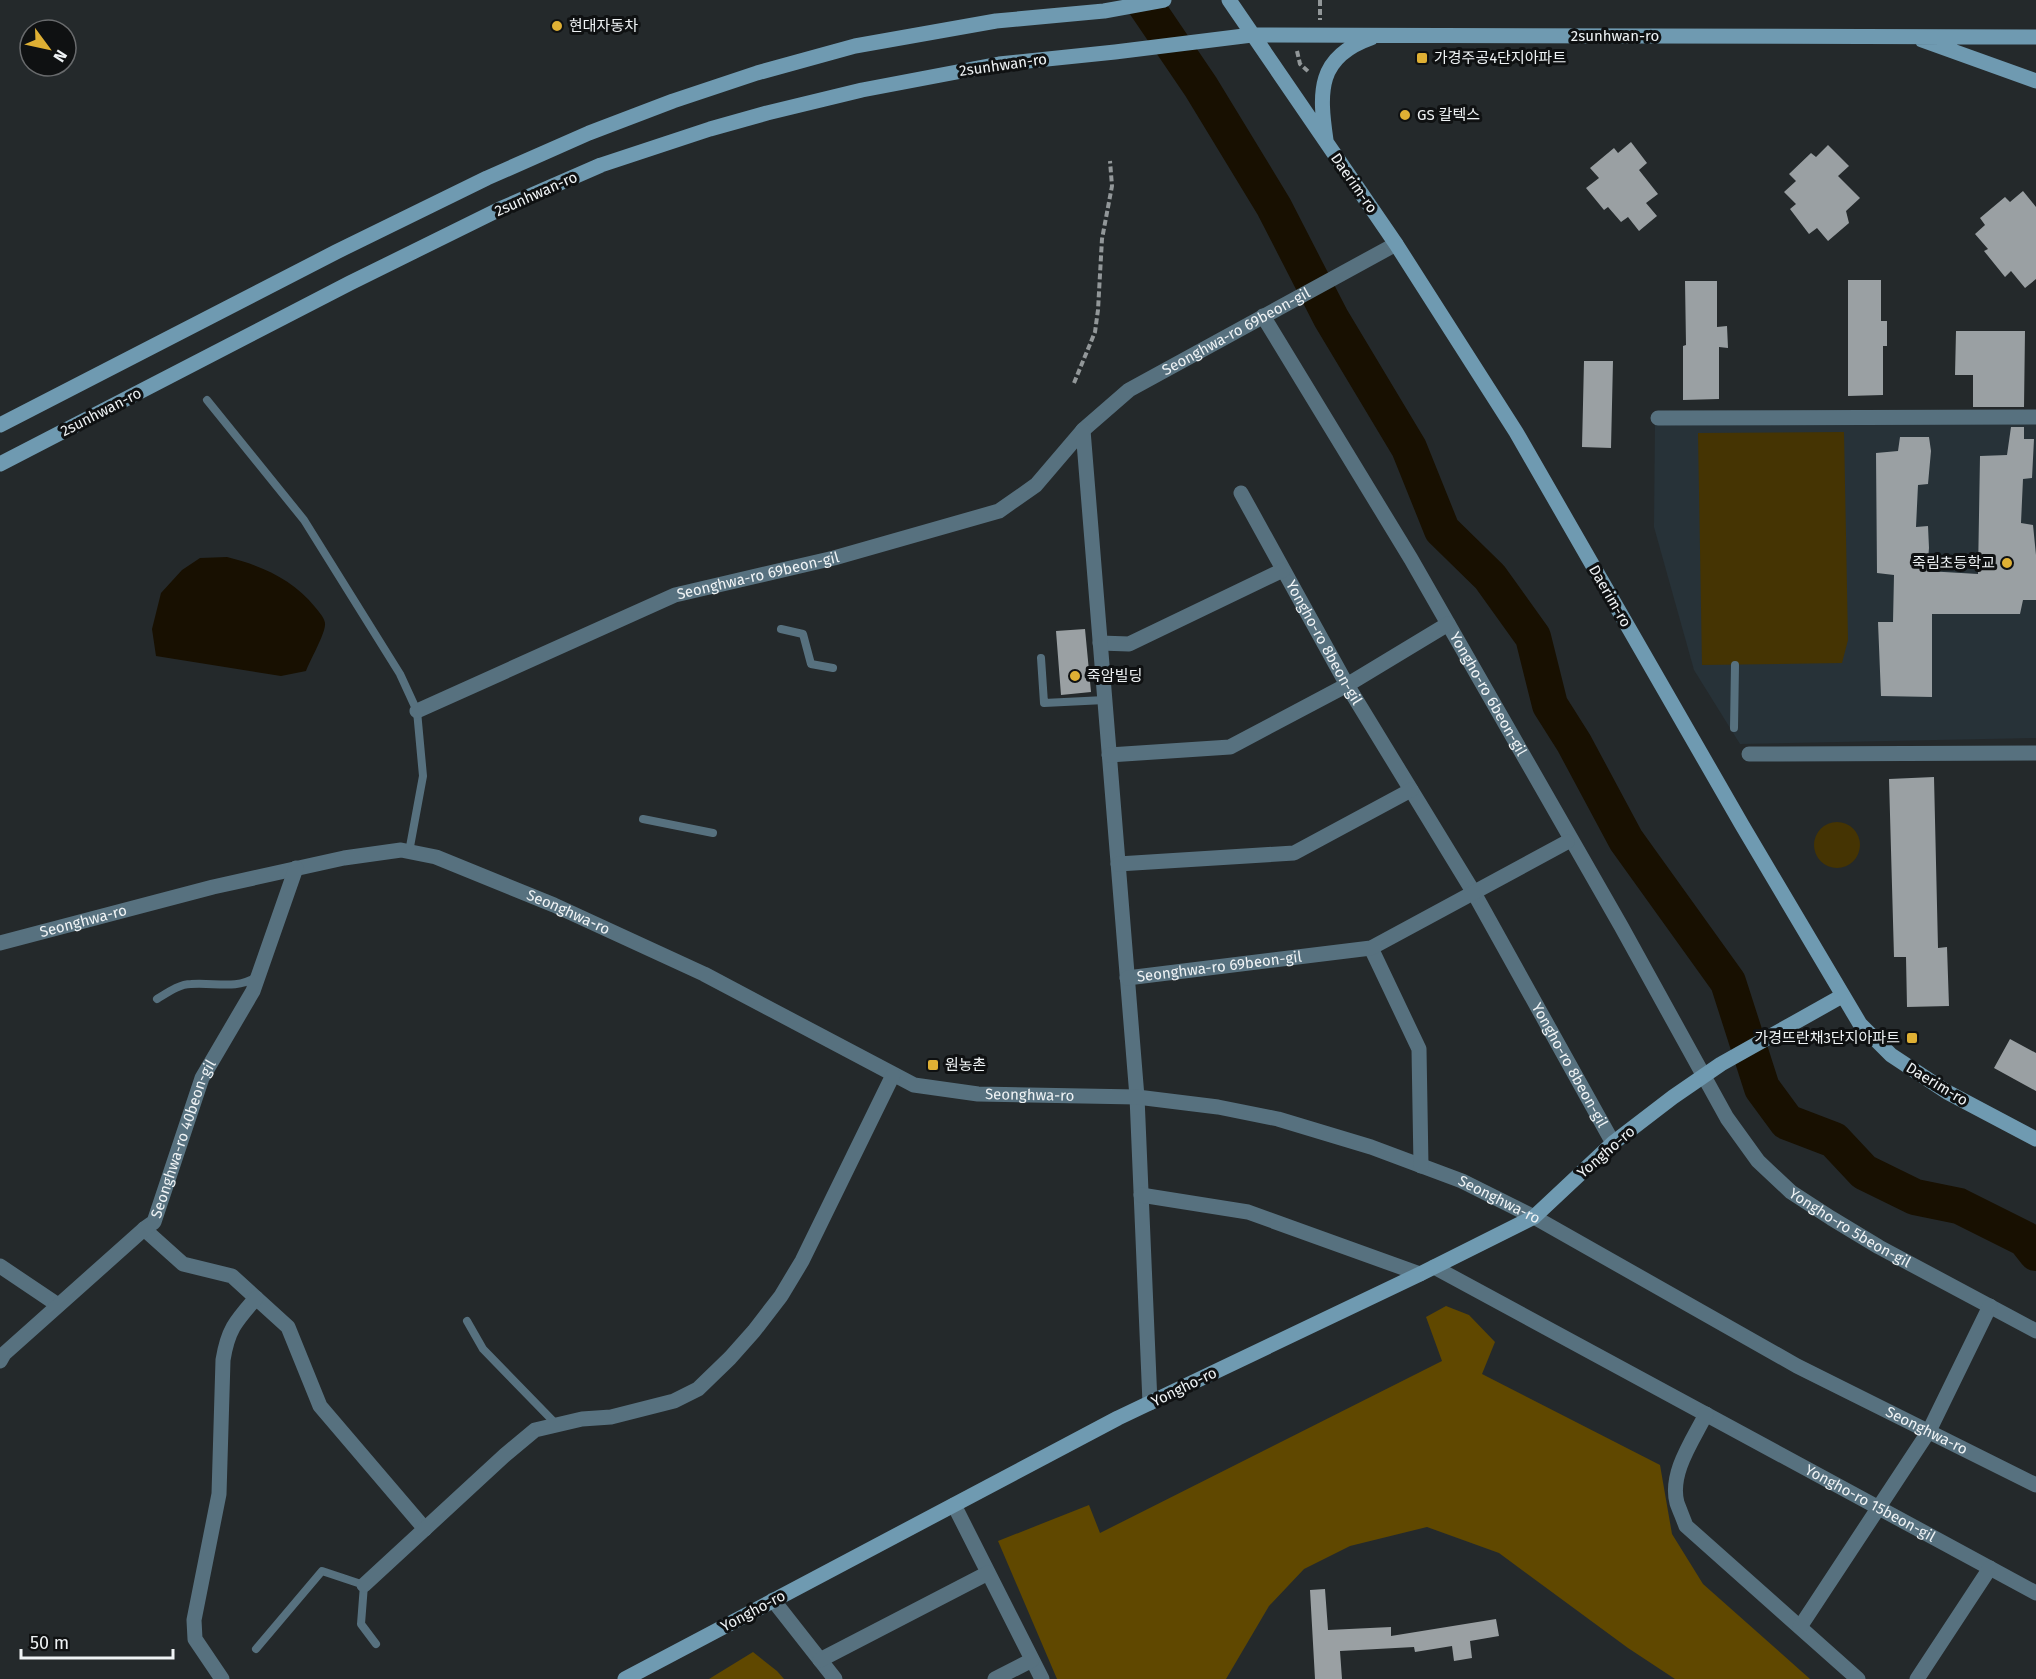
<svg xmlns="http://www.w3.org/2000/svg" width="2036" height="1679" font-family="'Fira Sans','Noto Sans KR',sans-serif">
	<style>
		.built { fill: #273238 }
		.green { fill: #453403 }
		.forest { fill: #604800 }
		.water { fill: #181001 }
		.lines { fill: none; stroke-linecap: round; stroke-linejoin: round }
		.river { stroke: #181001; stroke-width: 36 }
		.building { fill: #9aa0a3 }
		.path { stroke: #929799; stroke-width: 4; stroke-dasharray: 6 3; stroke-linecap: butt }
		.lane { stroke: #57717f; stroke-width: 8 }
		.street { stroke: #57717f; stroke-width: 15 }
		.secondary { stroke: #6f9ab1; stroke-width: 15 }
		.poi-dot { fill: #dfb034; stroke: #0f1112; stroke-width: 2 }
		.labels { text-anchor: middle; stroke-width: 6; stroke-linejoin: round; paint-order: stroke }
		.poi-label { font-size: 15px; fill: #eff3f5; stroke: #0f1112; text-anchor: start }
		.street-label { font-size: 15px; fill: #eff3f5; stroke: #0f1112 }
	</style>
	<rect width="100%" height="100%" fill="#24292b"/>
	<path class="built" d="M2036,419V738L1740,744L1694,670L1654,527L1655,421Z"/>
	<path class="green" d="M1844,432L1848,640L1842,663L1702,665L1698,433Z
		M1814 845a23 23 0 1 1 46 0a23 23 0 1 1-46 0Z"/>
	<path class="forest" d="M1446,1306L1469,1315L1495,1342L1482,1374L1660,1465L1672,1534L1703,1584L1810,1679H1675L1628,1648L1499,1553L1427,1527L1350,1546L1304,1569L1269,1606L1226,1679H1057L998,1541L1089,1505L1100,1533L1442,1361L1426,1317Z
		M753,1652L777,1671L784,1679H709Z"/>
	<path class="water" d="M227,557C260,565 293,579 315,607C318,611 324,617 325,623C326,633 310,660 306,671L281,676L156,656L152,629L161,593L182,570L200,558Z"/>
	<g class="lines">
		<path class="river" d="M1142,0L1201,87L1274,207L1331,318L1409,448L1442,530L1490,577L1533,637L1550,705L1574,743L1626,840L1728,982L1762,1088L1787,1122L1834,1140L1864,1172L1915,1197L1959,1206L2025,1239L2036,1253"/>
	</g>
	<path class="building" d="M1631,142L1647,163L1639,170L1658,194L1646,203L1657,216L1639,231L1628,217L1621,222L1608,207L1604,210L1586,188L1599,178L1590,168L1614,148L1618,153Z
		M1828,145L1849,166L1838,176L1860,198L1846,211L1849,223L1828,241L1817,228L1809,234L1790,209L1796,204L1784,192L1796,181L1789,174L1811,153L1816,157Z
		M2023,191L2036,207V279L2025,288L2011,271L2005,277L1984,251L1988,249L1975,234L1985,225L1980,218L2005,197L2010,202Z
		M1848,280H1881V321H1887V346H1883V395L1848,396Z
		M1685,281H1717V327L1727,326L1728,348L1719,347V399L1683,400V346L1686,345Z
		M1956,331H2025L2024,407H1973V375H1955Z
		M1584,361H1613L1611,448L1582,447Z
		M2011,427H2024V439H2034L2032,478L2023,479L2021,523L2033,525L2036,555V600H2023L2020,614H1932V697L1881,696L1878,622H1893L1894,575L1877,573L1876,453L1898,451L1900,437H1929L1931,451L1928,484L1918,485L1916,527L1928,526L1929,548L1927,571L1978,574L1980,456L2007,455Z
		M1085,629L1091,692L1061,695L1056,631Z
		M1934,777L1938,948L1947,947L1949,1006L1907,1007L1906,957H1894L1889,779Z
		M2010,1039L2036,1053V1091L1994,1068Z
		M1325,1589L1328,1630L1391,1627V1636L1496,1619L1499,1636L1470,1641L1472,1658L1454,1661L1452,1646L1415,1652L1414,1647L1340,1651L1342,1679H1315L1310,1590Z"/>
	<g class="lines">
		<path class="path" d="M1320,0V20
			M1297,51L1300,64L1310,73
			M1074,383L1095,332L1098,310L1102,239L1112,186L1110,161"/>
		<path class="lane" d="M207,400L304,520L400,674L417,711L423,776L409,852
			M781,629L803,634L811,664L833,668
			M1041,658L1044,703L1105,700
			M1734,728L1735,665
			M643,819L713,833
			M157,999C167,993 179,984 191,984C214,982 236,990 256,977
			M467,1321L483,1349L556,1424
			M256,1649L322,1571L364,1585L361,1624L376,1644"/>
		<g class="street">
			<path id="s1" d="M1263,316L1411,559L1621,926L1727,1118L1758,1161L1791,1192L1831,1218L1879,1247L2036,1331"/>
			<path d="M1658,418L2036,417"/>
			<path id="s2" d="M1083,430L1129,390L1396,244"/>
			<path id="s3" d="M1241,493L1347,685L1474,893L1613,1143"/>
			<path d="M1100,643L1129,644L1283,570"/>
			<path id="s4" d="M417,711L675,595L834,558L999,511L1036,485L1083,430L1137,1097L1150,1403"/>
			<path d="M1749,754L2036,753"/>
			<path d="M1109,755L1230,747L1347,685L1448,624"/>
			<path d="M1118,864L1294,853L1411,790"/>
			<path id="s5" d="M0,943L213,887L344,858L401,850L436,857L554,905L704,974L914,1085L978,1094L1137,1097L1218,1107L1278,1119L1371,1147L1462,1181L1534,1217L1797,1366L2036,1485"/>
			<path d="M1371,948L1419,1049L1421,1166"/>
			<path id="s6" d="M1127,978L1371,948L1567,842"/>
			<path d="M1141,1195L1248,1212L1420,1274"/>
			<path d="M144,1229L183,1264L232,1276L288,1327L320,1406L425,1529"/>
			<path d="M0,1266L58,1305"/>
			<path id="s7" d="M1434,1267L2036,1593"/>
			<path id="s8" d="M0,1361L4,1354L144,1229L154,1222L202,1078L253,991L296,868"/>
			<path d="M1706,1414C1693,1440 1669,1473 1677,1503C1680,1511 1683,1518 1686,1526L1858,1679"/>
			<path d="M954,1505L1042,1679"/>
			<path d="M364,1585L505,1455L535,1430L582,1419L611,1417L674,1401L698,1389L730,1358L754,1331L781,1296L802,1261L893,1075"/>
			<path d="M773,1600L835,1679"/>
			<path d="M1800,1627L1929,1431L1990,1306"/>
			<path d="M820,1660L988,1573"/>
			<path d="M222,1679L195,1639L194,1620L219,1494L223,1360C228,1329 236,1321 256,1298"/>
			<path d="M995,1679L1032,1660"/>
			<path d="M1917,1679L1990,1568"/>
		</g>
		<path class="secondary" d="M1229,0L1396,244L1516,432L1742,825L1860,1024L1891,1055L1947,1092L2036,1139
			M1922,40L2036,81
			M1326,140C1319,92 1317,57 1371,38
			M0,425L336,252L487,178L589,133L673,101L757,73L855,46L996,21L1104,11L1164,0
			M0,464L350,283L500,209L601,165L710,129L767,113L862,90L999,64L1115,52L1252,35L2036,37
			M625,1679L1118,1418L1420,1274L1534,1217L1613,1143L1673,1097L1721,1064L1842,996"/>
	</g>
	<g class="poi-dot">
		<circle cx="557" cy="26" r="6"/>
		<rect x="1416" y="52" width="12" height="12" rx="3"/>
		<circle cx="1405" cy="115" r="6"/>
		<circle cx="2007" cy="563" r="6"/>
		<circle cx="1075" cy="676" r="6"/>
		<rect x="1906" y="1032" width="12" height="12" rx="3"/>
		<rect x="927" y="1059" width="12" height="12" rx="3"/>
	</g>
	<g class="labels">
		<g class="poi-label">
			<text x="569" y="31">현대자동차</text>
			<text x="1434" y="63">가경주공4단지아파트</text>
			<text x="1417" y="120">GS 칼텍스</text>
			<text x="1995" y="568" text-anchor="end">죽림초등학교</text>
			<text x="1087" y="681">죽암빌딩</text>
			<text x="1900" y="1043" text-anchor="end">가경뜨란채3단지아파트</text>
			<text x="945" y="1070">원농촌</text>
		</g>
		<g class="street-label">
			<text x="1615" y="41">2sunhwan-ro</text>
			<text transform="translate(1003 65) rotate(-8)" y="5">2sunhwan-ro</text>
			<text transform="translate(1354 183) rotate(55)" y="5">Daerim-ro</text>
			<text transform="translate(536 194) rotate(-24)" y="5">2sunhwan-ro</text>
			<text dy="5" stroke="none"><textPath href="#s2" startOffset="183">Seonghwa-ro 69beon-gil</textPath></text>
			<text transform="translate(101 412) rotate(-27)" y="5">2sunhwan-ro</text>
			<text dy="5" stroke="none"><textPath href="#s4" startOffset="368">Seonghwa-ro 69beon-gil</textPath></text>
			<text transform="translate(1610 596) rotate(60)" y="5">Daerim-ro</text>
			<text dy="5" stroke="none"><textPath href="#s3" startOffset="171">Yongho-ro 8beon-gil</textPath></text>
			<text dy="5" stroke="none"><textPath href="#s1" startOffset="440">Yongho-ro 6beon-gil</textPath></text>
			<text dy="5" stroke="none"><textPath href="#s5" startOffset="591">Seonghwa-ro</textPath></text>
			<text dy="5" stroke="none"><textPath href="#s5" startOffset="86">Seonghwa-ro</textPath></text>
			<text dy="5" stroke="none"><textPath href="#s6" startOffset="93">Seonghwa-ro 69beon-gil</textPath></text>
			<text dy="5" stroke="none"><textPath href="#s3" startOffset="660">Yongho-ro 8beon-gil</textPath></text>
			<text transform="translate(1937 1084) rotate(31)" y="5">Daerim-ro</text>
			<text dy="5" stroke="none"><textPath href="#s5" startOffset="1094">Seonghwa-ro</textPath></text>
			<text dy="5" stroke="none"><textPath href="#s8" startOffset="296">Seonghwa-ro 40beon-gil</textPath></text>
			<text transform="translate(1606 1152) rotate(-41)" y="5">Yongho-ro</text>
			<text dy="5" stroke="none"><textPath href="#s5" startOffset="1580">Seonghwa-ro</textPath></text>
			<text dy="5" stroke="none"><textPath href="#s1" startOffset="1094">Yongho-ro 5beon-gil</textPath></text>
			<text transform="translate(1184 1387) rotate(-26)" y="5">Yongho-ro</text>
			<text dy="5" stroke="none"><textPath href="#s5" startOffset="2066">Seonghwa-ro</textPath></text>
			<text dy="5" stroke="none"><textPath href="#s7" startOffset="496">Yongho-ro 15beon-gil</textPath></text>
			<text transform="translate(753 1611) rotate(-28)" y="5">Yongho-ro</text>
		</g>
	</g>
	<g transform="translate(48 48) rotate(123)"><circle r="28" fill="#0f1112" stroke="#696b6d" stroke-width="1.5"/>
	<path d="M0-4.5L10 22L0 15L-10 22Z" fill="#dfb034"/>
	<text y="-9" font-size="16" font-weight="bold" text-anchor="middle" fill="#eff3f5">N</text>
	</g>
	<path d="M21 1649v9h152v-9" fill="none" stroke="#eff3f5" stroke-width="3"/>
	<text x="30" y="1649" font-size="18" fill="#eff3f5" stroke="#0f1112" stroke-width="4.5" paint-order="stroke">50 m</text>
</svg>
